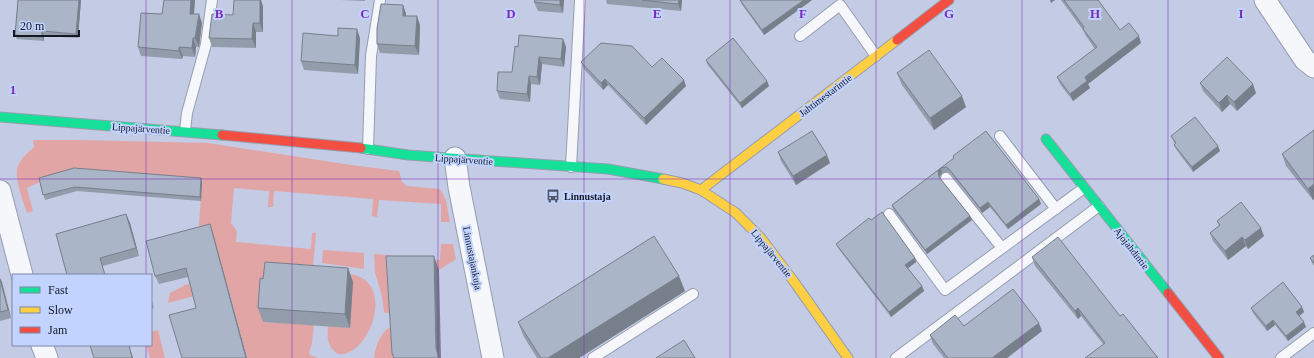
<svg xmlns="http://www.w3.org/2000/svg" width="1314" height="358" font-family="Georgia,serif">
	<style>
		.green { fill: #e1a5a6 }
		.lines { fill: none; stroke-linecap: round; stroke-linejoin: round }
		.lane-casing { stroke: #969db0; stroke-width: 12 }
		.street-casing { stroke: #969db0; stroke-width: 23 }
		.fast-casing { stroke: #969db0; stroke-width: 11 }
		.slow-casing { stroke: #969db0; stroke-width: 11 }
		.jam-casing { stroke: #969db0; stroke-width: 11 }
		.lane { stroke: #f6f7fb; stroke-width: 10 }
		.street { stroke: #f6f7fb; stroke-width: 21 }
		.fast { stroke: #16e098; stroke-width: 9 }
		.slow { stroke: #ffcf43; stroke-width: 9 }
		.jam { stroke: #f24e42; stroke-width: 9 }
		.wall { fill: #929cab }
		.shaded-wall { fill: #777f8b }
		.building { fill: #aab5c7; stroke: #777f8b }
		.grid { fill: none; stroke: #7b2cbf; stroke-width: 1; stroke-opacity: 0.55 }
		.labels { text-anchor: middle; stroke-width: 4; stroke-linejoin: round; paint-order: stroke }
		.street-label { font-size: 10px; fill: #131827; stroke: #c3d3ff }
		.poi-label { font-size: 10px; font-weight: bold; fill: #131827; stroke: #c3d3ff; text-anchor: start }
		.grid-label { font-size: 13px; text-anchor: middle; font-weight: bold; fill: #7b2cbf; stroke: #c3d3ff; stroke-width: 4; stroke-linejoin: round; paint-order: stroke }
	</style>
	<rect width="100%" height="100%" fill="#c3cce4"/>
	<path class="green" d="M33,140H80L208,143L351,165L399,171L402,182L407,186L440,189L446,200L450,222H441V204L379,200L377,217L372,216L373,199L274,191L273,207H268L269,191L234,188L231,223L237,231L236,242L311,249L312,233H316L312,279L263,322L314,325L312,343L309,353L310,355L318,358H247L228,287L168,303L170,293L185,285L199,281L202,236L199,224L202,183L40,182L27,188L33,211L27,213C23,200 12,175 19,164C22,157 29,152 34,147Z
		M441,244H453L456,259L439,270H391L395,313H385L384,312L382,296L375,273L374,254L440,260Z
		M323,250L364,253V269L322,263Z
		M350,274C398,281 369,358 338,354C327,347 327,338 328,326L350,328Z
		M395,325L397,358H374C376,345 381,329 395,325Z
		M158,330L165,358H150L146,345H151V332Z"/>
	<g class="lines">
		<g class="lane-casing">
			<path id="lane" d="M800,36L840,5L876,56
				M185,131L187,113L206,44L212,0
				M1000,136L1056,209
				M368,149L371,56L380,0
				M571,167L580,0
				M946,178L1002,248
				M889,214L945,290L1084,188
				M593,358L693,294
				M896,358L1099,206
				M1281,358L1314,333"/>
		</g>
		<g class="street-casing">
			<path id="street" d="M1265,0L1305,60L1314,67
				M455,158L459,187L493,358
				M0,191L22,275
				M42,345L47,358"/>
		</g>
		<g class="fast-casing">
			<path id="fast" d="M0,117L222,135
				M1046,139L1168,293
				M361,148L408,155L608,169L663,179"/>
		</g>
		<g class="slow-casing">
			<path id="slow" d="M663,179L682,183L701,190L736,213L761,238L795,283L848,358
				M701,190L897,40"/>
		</g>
		<g class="jam-casing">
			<path id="jam" d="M897,40L949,0
				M222,135L361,148
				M1168,293L1219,358"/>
		</g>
		<use href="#lane" class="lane"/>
		<use href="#street" class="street"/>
		<use href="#fast" class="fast"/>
		<use href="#slow" class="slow"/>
		<use href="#jam" class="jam"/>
	</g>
	<path class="wall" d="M18,0H81L78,38L44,36V41L17,39L15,35Z
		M164,0H195L194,14L202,23L199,47H196L195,57L183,56L182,59L141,56L138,47L162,14Z
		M340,0H365V1Z
		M564,0L563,13L538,11L534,2Z
		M606,0H682L681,11L607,4Z
		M740,0H812L764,35L741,3Z
		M1061,0H1098L1120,30L1141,43L1088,84L1090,88L1073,101L1060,84L1057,77L1095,49L1086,36L1083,30Z
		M403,5L406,14V16L420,25L419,55L380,53L377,44Z
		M263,6V32H256V48L212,47L209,38L233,15Z
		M360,38L358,74L304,70L301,61Z
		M563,39L566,47L564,67L542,64L540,85L531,84L530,102L500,99L497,91L512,72L518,47Z
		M706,60L767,81L769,86L742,108L707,64Z
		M581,62L652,67L686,86L646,125L608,85L603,90L584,69Z
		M897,73L966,107L934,130L902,85Z
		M1200,83L1256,93L1237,111L1230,104L1222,112L1203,91Z
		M1314,130V199L1313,200L1286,166L1282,154Z
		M1171,136L1220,151L1193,172L1176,149L1174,145L1175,144Z
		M778,152L830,163L796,185L781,161Z
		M953,156L1039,199L1041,204L1008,229L990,207L982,213L951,174L948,172L942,173L940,176V179L970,216L972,220L927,254L893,209L892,205L954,158Z
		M39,178H201L202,183L201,201L77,191L45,200Z
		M126,214L130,223L139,256L103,266L56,234Z
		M871,220L915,258L916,262L908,268L922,286L924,291L891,317L838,248L836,244Z
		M1217,221L1264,236L1248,249L1246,246L1228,260L1213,241L1210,233L1219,226Z
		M210,224L213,233L196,308L188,277L159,284L155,276Z
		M1314,255V266L1312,263L1310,258Z
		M1032,257L1120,316L1158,358L1103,344L1081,316L1078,319L1035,266Z
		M348,268L353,282L350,328L263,322L258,308L263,279Z
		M0,278L11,318L0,321Z
		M685,291L579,358H537L524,337L518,322Z
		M151,298L154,308L151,309Z
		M1302,307L1304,312L1299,316L1306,327L1288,341L1275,325L1267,331L1253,313L1251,308Z
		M964,326L1042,331L1007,358H944L933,344L930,335Z"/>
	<path class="shaded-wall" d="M79,0H81L78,38L76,34Z
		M191,0H195L193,23L190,14Z
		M260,0H261L263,6V32L260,23Z
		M560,0H564L563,13L560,5Z
		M679,0H682L681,11L678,4Z
		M804,0H812L764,35L762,30Z
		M1050,0H1055L1051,3Z
		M403,5L406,14V24L403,16Z
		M199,14L202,23L199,47L195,38Z
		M417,16L420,25L419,55L415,46Z
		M253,23L256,32V48L252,39Z
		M357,29L360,38L358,74L355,65Z
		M42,31L44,36V41L42,37Z
		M1139,36L1141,43L1088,84L1090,88L1073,101L1070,94L1085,77Z
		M193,38L196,47L195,57L192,48Z
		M563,39L566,47L564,67L561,59Z
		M179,47L183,56L182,59L179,51Z
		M539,57L542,64L540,85L537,77Z
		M529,76L531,84L530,102L527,94Z
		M605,79L608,85L603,90L601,83Z
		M684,80L686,86L646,125L644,118Z
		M767,81L769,86L742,108L740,103Z
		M1253,84L1256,93L1237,111L1234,102Z
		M1227,95L1230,104L1222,112L1219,103Z
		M962,96L966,107L934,130L930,118Z
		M1218,146L1220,151L1193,172L1192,167Z
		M827,155L830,163L796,185L793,176Z
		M941,168L942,173L940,176L941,182L938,171Z
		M201,178L202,183L201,201L200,197Z
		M1314,184V199L1313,200L1308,189Z
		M1039,199L1041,204L1008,229L1006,225Z
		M988,202L990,207L982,213L980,208Z
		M126,214L130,223L139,256L136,248Z
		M970,216L972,220L927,254L925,250Z
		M210,224L213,233L247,358H246Z
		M1261,228L1264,236L1248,249L1245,240Z
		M1242,237L1246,246L1228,260L1225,251Z
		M434,256L439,270L441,358H439L436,348Z
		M915,258L916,262L907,269L905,265Z
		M348,268L353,282L350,328L345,314Z
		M679,276L685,291L579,358H548Z
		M0,278L2,282L11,318L8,310Z
		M922,286L924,291L891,317L889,312Z
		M1302,307L1304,312L1298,317L1296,312Z
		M1078,308L1081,316L1078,319L1075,311Z
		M1273,320L1275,325L1267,331L1266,326Z
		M1304,322L1306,327L1288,341L1286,336Z
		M1039,323L1042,331L1007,358H992Z
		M129,345L133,358H132Z"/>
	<path class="building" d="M18,0H79L76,34L42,31V37L15,35Z
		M164,0H191L190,14H199L195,38H193L192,48L179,47V51L138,47L141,13L162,14Z
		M234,0H260V23H253L252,39L209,38L212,14L233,15Z
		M535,0H560V5L534,2Z
		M642,0H679L678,4Z
		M740,0H804L762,30Z
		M1064,0H1098L1120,30L1129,23L1139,36L1085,77L1087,81L1070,94L1057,77L1097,47L1083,29L1084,27Z
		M381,4L403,5V16H417L415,46L377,44V29Z
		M338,28L357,29L355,65L301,61L303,33L338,36Z
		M519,35L563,39L561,59L539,57L537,77L529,76L527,94L497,91L498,72H512L515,46L518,47Z
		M733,38L767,81L740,103L706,60Z
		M601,43L632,46L652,67L662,58L684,80L644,118L605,79L601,83L581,62Z
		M929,50L962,96L930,118L897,73Z
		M1227,57L1253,84L1234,102L1227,95L1219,103L1200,83Z
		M1195,117L1218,146L1192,167L1174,145L1176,143L1171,136Z
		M1314,130V184L1308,189L1282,154Z
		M812,131L827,155L793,176L778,152Z
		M986,131L1039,199L1006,225L988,202L980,208L949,169L946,167L941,168L938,171L939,177L970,216L925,250L892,205L954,158L953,156Z
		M74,168L201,178L200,197L75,187L43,195L39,178Z
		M1241,202L1261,228L1245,240L1242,237L1225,251L1210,233L1220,225L1217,221Z
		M882,212L915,258L905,265L922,286L889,312L836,244L869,218L871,220Z
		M126,214L136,248L100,258L105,275H67L56,234Z
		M210,224L246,358H182L169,315L196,308L186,268L155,276L146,241Z
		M654,236L679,276L548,358H541L518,322Z
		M1058,237L1120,316L1123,314L1158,358H1085L1105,343L1078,308L1075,311L1032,257Z
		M1314,255V263L1310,258Z
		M386,256H434L436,348L439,358H394L392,353Z
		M265,262L348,268L345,314L258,308L260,278L263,279Z
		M0,279L8,310L0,312Z
		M1283,282L1302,307L1296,312L1304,322L1286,336L1273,320L1266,326L1251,308Z
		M1013,289L1039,323L992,358H948L930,335L955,315L964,326Z
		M684,340L695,358H656Z
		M90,345H129L132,358H94Z"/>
	<path class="grid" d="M146,0V275M292,0V358M438,0V358M584,0V358M730,0V358M876,0V358M1022,0V358M1168,0V358M0,179H1314M146,345V358"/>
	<defs>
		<g id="bus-bare" transform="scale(1.08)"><path d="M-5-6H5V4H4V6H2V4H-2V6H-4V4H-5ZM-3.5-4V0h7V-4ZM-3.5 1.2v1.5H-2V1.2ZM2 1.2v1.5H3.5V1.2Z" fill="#515769" stroke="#c3d3ff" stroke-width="2.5" paint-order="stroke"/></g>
	</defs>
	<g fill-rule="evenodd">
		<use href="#bus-bare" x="553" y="196"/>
	</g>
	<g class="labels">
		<g class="street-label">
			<text transform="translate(825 95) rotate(-37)" y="4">Jahtimestarintie</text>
			<text transform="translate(141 128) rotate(4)" y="4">Lippajärventie</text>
			<text transform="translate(464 159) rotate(4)" y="4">Lippajärventie</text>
			<text transform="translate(1132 248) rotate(52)" y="4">Ajojahdintie</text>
			<text transform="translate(772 253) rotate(51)" y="4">Lippajärventie</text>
			<text transform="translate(473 258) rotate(79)" y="4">Linnustajankuja</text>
		</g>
		<g class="poi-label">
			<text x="564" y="200">Linnustaja</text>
		</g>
	</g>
	<g class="grid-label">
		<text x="219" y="18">B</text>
		<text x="365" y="18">C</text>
		<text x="511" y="18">D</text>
		<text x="657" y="18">E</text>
		<text x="803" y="18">F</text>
		<text x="949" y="18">G</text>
		<text x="1095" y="18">H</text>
		<text x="1241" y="18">I</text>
		<text x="13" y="94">1</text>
	</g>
	<rect x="12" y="274" width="140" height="72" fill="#c3d3ff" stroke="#7d88a9"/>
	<rect x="20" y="287" width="20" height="6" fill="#16e098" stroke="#7d88a9"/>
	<text x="48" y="294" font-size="12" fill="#131827">Fast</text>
	<rect x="20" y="307" width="20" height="6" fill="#ffcf43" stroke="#7d88a9"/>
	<text x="48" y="314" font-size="12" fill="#131827">Slow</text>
	<rect x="20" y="327" width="20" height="6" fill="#f24e42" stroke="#7d88a9"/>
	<text x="48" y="334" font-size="12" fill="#131827">Jam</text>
	<path d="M14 30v6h65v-6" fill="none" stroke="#131827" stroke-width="2"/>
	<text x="20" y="30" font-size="12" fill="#131827" stroke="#c3d3ff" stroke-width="3" paint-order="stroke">20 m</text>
</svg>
